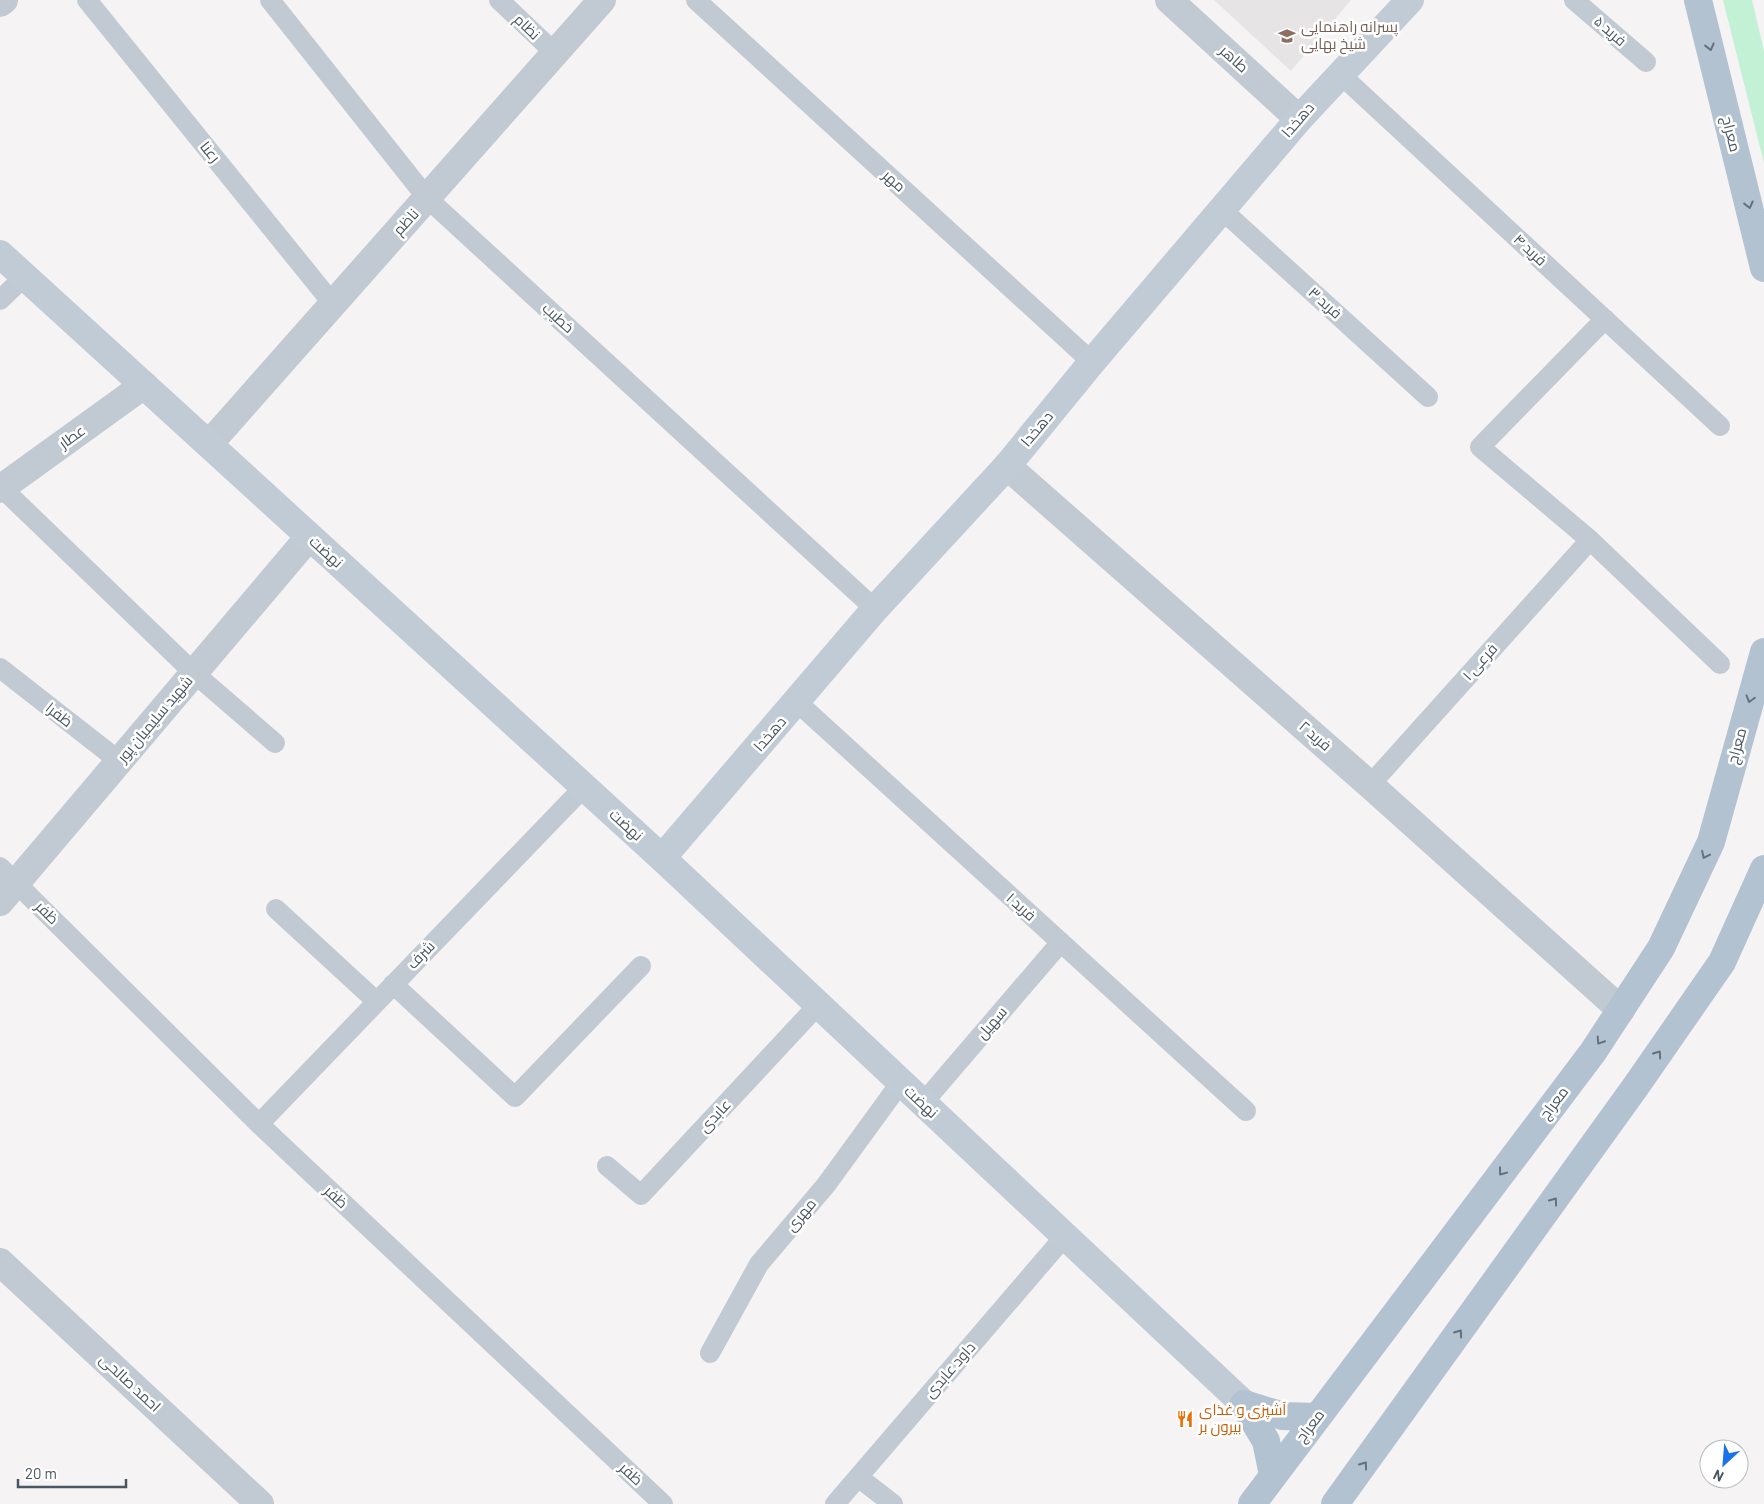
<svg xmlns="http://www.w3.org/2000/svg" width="1764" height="1504" font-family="Barlow,Cairo,sans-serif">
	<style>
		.education { fill: #e6e4e5 }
		.grass { fill: #c3f1d5 }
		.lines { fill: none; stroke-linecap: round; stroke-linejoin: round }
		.lane { stroke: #c1cad2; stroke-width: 20 }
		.street { stroke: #c1cad2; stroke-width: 28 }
		.secondary { stroke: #c1cbd6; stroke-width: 28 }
		.primary { stroke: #b3c2d1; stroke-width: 28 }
		.oneway { stroke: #64717d }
		.labels { text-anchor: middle; stroke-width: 5; stroke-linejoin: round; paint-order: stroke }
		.street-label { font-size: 15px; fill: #4a5661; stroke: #fff }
		.education-label { font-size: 15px; fill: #785e54; stroke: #fff; text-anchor: start }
		.food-label { font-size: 15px; fill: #c56008; stroke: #fff; text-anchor: start }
	</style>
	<rect width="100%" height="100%" fill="#f5f3f3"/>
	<path class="education" d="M1214,0H1351L1291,71Z"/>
	<path class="grass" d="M1723,0H1752L1764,51V163Z"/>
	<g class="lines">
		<path class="lane" d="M87,0L333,304
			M270,0L427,198L875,609
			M499,0L555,53
			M696,0L1092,362
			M1574,0L1646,62
			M1340,74L1720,426
			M1221,209L1428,397
			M0,300L24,277
			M1605,319L1480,447L1590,540L1720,664
			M2,488L194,673L275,743
			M0,668L119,761
			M797,702L1246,1111
			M1370,785L1590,540
			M0,867L259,1124L663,1504
			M276,909L376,1001
			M393,984L515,1097L641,966
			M923,1103L1061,942
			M259,1124L584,787
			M607,1166L641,1195L818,1005
			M710,1353L759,1264L826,1185L901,1082
			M858,1477L893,1504
			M835,1504L1065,1236"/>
		<path class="street" d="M1169,0L1299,119
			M0,3L4,0
			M209,444L602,0
			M1007,466L1370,785L1621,1010
			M0,489L144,385
			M0,902L309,537
			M0,1262L260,1504"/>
		<path class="secondary" d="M0,254L662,858L1244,1404
			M662,858L875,609L1007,466L1092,362L1299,119L1410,0"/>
		<path class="primary" d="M1698,0L1764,268
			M1273,1475L1266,1441L1244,1404L1283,1416L1317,1417
			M1252,1504L1593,1052L1661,948L1711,842L1764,652
			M1335,1504L1636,1086L1722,962L1764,869"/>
	</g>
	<defs><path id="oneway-chevron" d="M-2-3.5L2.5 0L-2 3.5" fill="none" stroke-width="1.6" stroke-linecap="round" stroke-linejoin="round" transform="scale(1.25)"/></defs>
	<g class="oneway">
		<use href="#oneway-chevron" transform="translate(1710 47) rotate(76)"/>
		<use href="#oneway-chevron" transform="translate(1749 205) rotate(76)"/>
		<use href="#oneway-chevron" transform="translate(1750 699) rotate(106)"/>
		<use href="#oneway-chevron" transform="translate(1705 855) rotate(115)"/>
		<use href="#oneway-chevron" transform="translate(1600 1041) rotate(123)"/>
		<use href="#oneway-chevron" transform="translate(1658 1054) rotate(-55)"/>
		<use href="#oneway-chevron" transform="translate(1502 1172) rotate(127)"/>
		<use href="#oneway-chevron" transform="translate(1554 1201) rotate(-54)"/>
		<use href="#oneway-chevron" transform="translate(1459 1333) rotate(-54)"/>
		<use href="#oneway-chevron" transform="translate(1364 1465) rotate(-54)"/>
	</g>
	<defs>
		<g id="school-bare" transform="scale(1.35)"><path d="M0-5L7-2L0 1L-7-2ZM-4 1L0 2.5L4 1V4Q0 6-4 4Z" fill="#8d6e63" stroke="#fff" stroke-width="2.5" paint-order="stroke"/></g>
		<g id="restaurant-bare" transform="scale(1.35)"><path d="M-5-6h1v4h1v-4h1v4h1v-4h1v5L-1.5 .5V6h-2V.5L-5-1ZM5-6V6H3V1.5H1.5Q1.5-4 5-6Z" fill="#e8710a" stroke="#fff" stroke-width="2.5" paint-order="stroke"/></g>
	</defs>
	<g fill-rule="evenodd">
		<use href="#school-bare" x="1287" y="36"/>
		<use href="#restaurant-bare" x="1185" y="1419"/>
	</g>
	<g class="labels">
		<g class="street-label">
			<text transform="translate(527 27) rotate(44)" y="5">نظام</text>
			<text transform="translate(1610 31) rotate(41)" y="5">فرید ۵</text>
			<text transform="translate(1234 59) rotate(42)" y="5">طاهر</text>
			<text transform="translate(1298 120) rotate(-49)" y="5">دهخدا</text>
			<text transform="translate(1731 134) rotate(76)" y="5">معراج</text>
			<text transform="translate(210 152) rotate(51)" y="5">رعنا</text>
			<text transform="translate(894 181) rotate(42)" y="5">مهر</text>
			<text transform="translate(406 222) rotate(-48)" y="5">ناظم</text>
			<text transform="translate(1530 250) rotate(43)" y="5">فرید ۴</text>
			<text transform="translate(1325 303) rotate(42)" y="5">فرید ۳</text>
			<text transform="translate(558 318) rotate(42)" y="5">خطیب</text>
			<text transform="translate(1037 429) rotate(-50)" y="5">دهخدا</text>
			<text transform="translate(72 437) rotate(-36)" y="5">عطار</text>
			<text transform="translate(326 552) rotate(42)" y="5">نهضت</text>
			<text transform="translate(1480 662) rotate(-48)" y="5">فرعی ۱</text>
			<text transform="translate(59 715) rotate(38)" y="5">ظفرا</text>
			<text transform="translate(155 719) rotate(-50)" y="5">شهید سلیمیان پور</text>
			<text transform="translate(770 734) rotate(-49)" y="5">دهخدا</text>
			<text transform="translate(1315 736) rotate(41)" y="5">فرید ۲</text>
			<text transform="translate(1737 746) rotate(-75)" y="5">معراج</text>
			<text transform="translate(626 825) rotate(42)" y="5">نهضت</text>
			<text transform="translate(1021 907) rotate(42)" y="5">فرید ۱</text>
			<text transform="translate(47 913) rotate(45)" y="5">ظفر</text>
			<text transform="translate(421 955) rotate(-46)" y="5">شرف</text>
			<text transform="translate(992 1023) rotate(-49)" y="5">سهیل</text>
			<text transform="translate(921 1102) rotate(43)" y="5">نهضت</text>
			<text transform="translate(1554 1103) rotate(-53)" y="5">معراج</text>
			<text transform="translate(715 1116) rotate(-47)" y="5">عابدی</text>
			<text transform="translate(336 1197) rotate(43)" y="5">ظفر</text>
			<text transform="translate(801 1215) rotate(-50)" y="5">مهری</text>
			<text transform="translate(950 1370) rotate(-49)" y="5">داود عابدی</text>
			<text transform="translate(130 1383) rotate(43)" y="5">احمد صالحی</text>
			<text transform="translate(1310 1426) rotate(-53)" y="5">معراج</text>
			<text transform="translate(631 1474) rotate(43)" y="5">ظفر</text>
		</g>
		<g class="education-label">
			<text x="1301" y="32">پسرانه راهنمایی<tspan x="1301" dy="17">شیخ بهایی</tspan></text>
		</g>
		<g class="food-label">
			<text x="1199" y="1415">آشپزی و غذای<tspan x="1199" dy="17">بیرون بر</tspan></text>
		</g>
	</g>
	<g transform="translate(1724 1464) rotate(206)"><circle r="24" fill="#ffffff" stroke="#b7bbc0"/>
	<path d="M0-4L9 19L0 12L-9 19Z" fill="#1a73e8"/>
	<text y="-8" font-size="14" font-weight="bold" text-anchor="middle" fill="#4a5661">N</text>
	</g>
	<path d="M18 1479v8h108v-8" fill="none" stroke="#4a5661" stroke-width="2.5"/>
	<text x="25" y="1479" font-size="15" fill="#4a5661" stroke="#ffffff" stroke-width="4" paint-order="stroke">20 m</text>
</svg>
